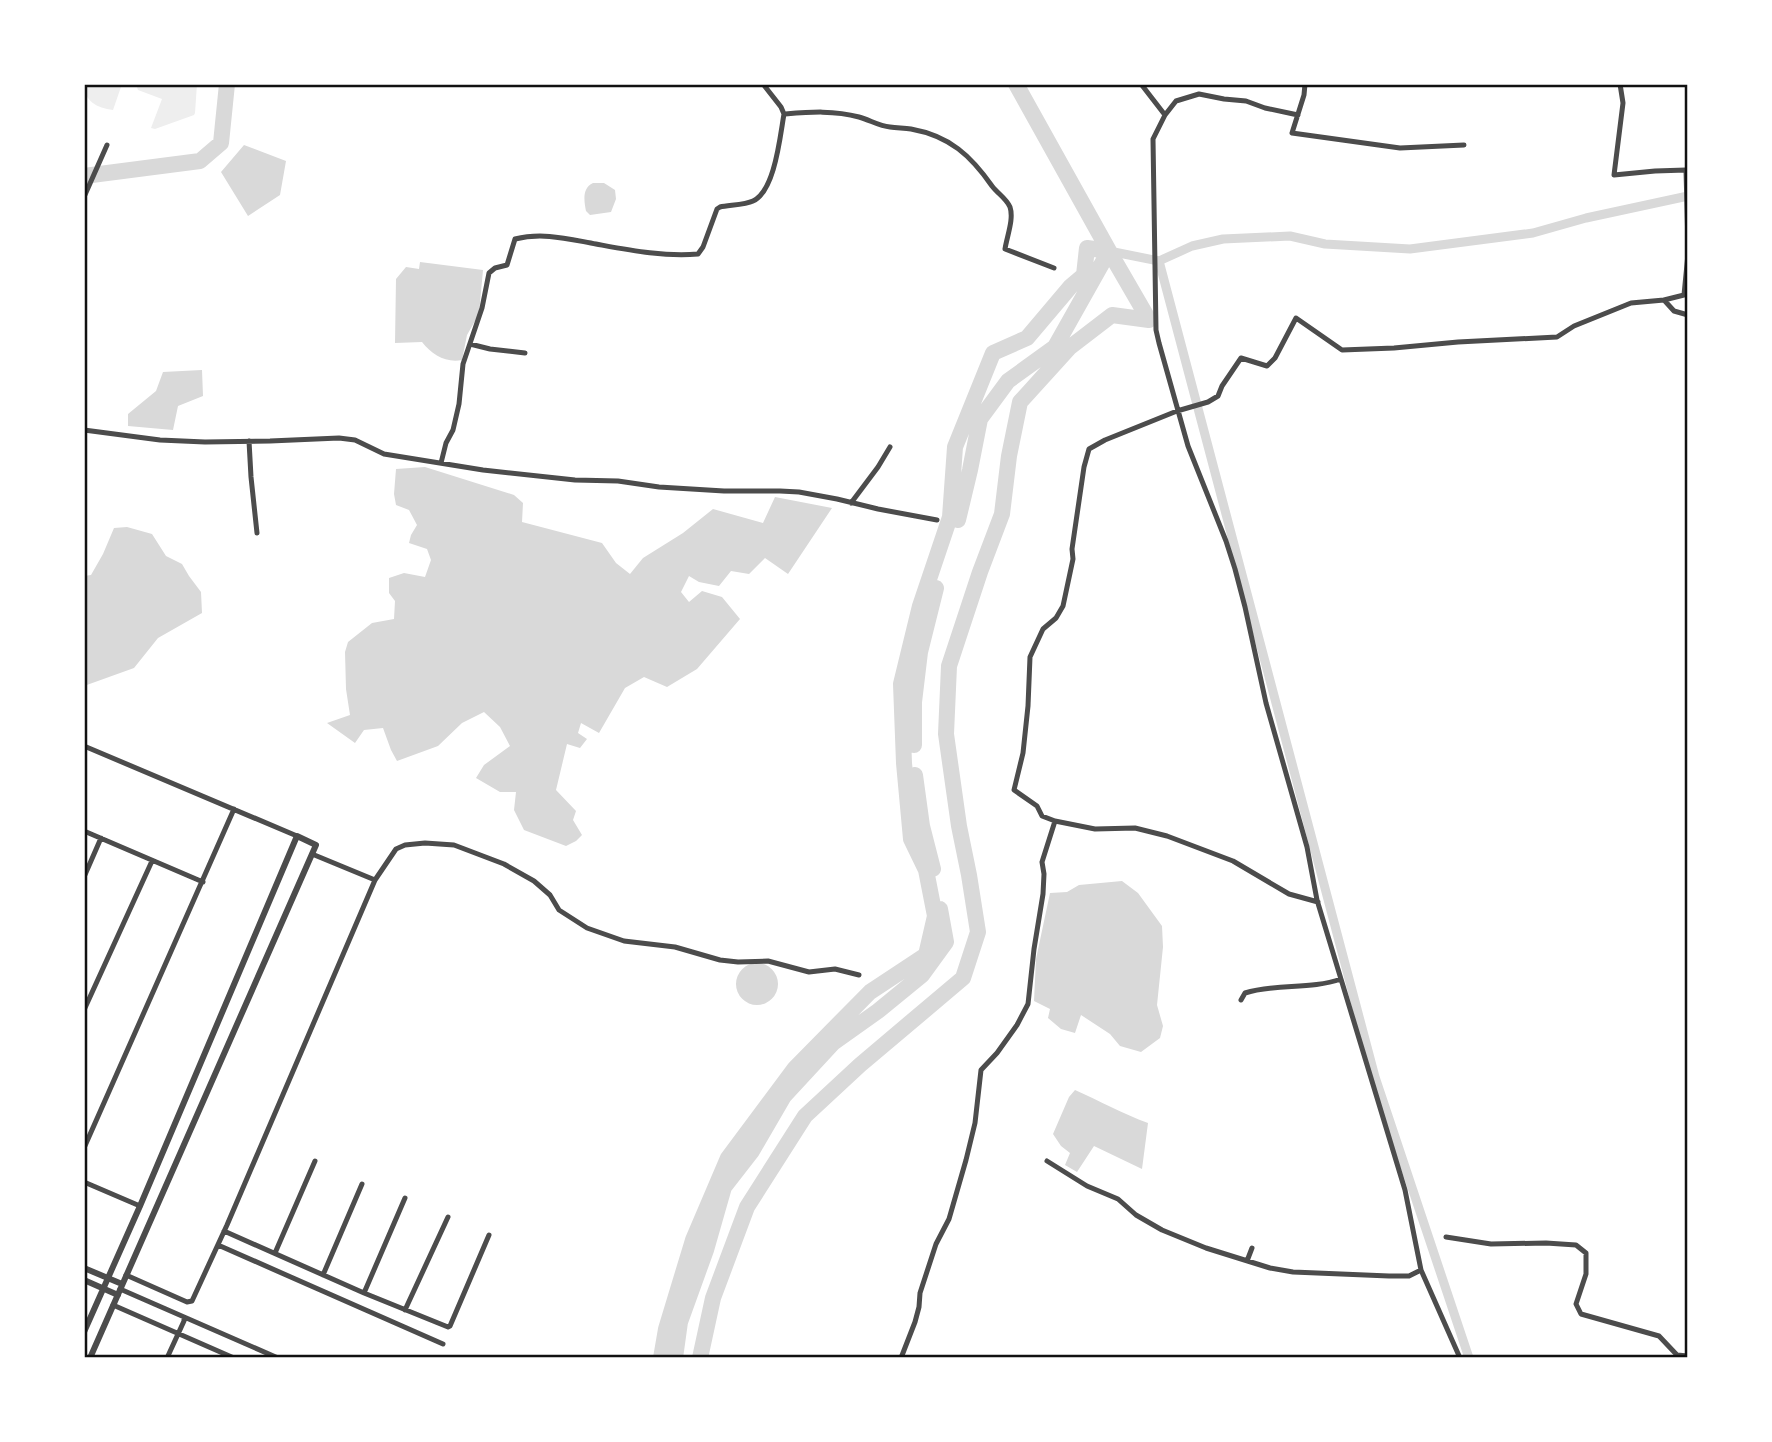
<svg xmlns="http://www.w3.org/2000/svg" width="1772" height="1442" font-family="Lato,sans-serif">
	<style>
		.green { fill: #eee }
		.water { fill: #d9d9d9 }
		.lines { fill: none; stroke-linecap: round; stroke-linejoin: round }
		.canal { stroke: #d9d9d9; stroke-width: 9 }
		.river { stroke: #d9d9d9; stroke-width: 16 }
		.minor { stroke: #4c4c4c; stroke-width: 5 }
		.tertiary { stroke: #4c4c4c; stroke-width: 6 }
		.neatline { fill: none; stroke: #111; stroke-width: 2.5 }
	</style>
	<rect width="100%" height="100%" fill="#fff"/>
	<path class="green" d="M84,84H100L107,87L109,84H122L113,110C97,108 84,101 84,84Z
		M136,84H197L195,113L194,115L155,129L151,128L162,99L138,90Z"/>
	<path class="water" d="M244,145L286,161L280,195L248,216L221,172Z
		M593,183H604L615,190L616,199L611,212L590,215L586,211C584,201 582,188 593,183Z
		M420,262L483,270L479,314L467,335L462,360C446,363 432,355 422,342L395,343L396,279L406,267L419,269Z
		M202,370L203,396L178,406L173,430L128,426V414L156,391L163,372Z
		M425,467L514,495L523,503L522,522L602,543L616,563L630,574L643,558L683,533L713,509L763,523L775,497L832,508L788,574L765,558L749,574L731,571L719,586L699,582L689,576L681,592L689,602L702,591L722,597L740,619L697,669L667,687L644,677L625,688L599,733L581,723L578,733L587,739L580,748L567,744L556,790L576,811L573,820L582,835L576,841L566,846L524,830L514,810L516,792H500L476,778L484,765L510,746L500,727L484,712L462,723L438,746L397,761L391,750L383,728L364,730L355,743L327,723L350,715L346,689L345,652L348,642L372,623L394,619L395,601L389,593V578L404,573L425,577L431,560L427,549L409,543L411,535L417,525L409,510L396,505L394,494L396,469Z
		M127,527L152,534L166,556L182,564L189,576L201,592L202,613L158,638L134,668L84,686V576L91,575L103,554L114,528Z
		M1122,881L1138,893L1162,926L1163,947L1157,1005L1163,1026L1160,1038L1141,1052L1120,1046L1110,1034L1081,1015L1075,1033L1061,1029L1048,1018L1050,1009L1034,1001L1036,959L1050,893L1067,892L1079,885Z
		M736 984a21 21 0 1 1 42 0a21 21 0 1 1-42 0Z
		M1075,1090C1100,1101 1123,1114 1148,1123L1142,1169L1094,1146L1077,1172L1065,1165L1070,1153L1061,1146L1053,1134L1069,1097Z"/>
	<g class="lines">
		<path class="canal" d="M1109,251L1159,261L1192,246L1223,239L1290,236L1325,244L1410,249L1533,233L1586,218L1688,196
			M1159,261L1375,1077L1469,1358"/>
		<path class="river" d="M84,176L200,161L221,143L227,84
			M958,520L970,470L980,419L1008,381L1055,347L1109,251L1016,84
			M914,745V702L920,652L936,588
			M915,775L922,826L933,869
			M661,1358L666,1329L693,1240L728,1158L795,1068L870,992L926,955L935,916L926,870L911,839L904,763L901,684L920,606L950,517L955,447L993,353L1027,338L1071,286L1084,275L1087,248L1109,251L1149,320L1112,315L1069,348L1020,402L1009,456L1002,514L980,572L949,666L946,734L959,826L969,875L978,932L963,978L860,1065L805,1116L747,1207L713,1298L700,1358
			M675,1358L680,1322L706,1250L724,1187L752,1151L784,1096L833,1043L878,1011L922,975L946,942L940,909"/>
		<path class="minor" d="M763,84L781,107L784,114C810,112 834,110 859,117C870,120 879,126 890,127C897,128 904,128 911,129C950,136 971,156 992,186C998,194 1006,198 1010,207C1014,219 1007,236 1005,249L1054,268
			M1141,84L1165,115
			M1305,84L1304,95L1292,133L1400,148L1464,145
			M1620,84L1623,103L1614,175L1655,171L1686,170L1688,245
			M1298,115L1265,108L1246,101L1224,99L1199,94L1176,101L1165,115L1153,139L1156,330L1159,343L1188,446L1226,541L1235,569L1245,607L1266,703L1307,847L1317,900L1405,1190L1421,1270L1460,1358
			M84,197L107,145
			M1688,254L1684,295L1664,300L1674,311L1688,315
			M470,344L490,349L525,353
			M84,430L160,440L205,442L270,441L339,438L355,440L384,454L483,470L575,480L618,481L659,487L724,491H780L799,492L837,499L878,509L937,520
			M249,441L251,477L257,533
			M441,463L446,443L453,430L459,404L463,364L482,308L489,273L495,268L507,265L515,239C543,232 568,239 596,244C629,250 664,257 698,254L703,247L717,209L720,207C728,205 745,205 753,201C775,191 780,136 784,114
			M851,503L878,467L890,447
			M84,746L297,836
			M1055,821L1095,829L1135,828L1167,836L1233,861L1289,894L1318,902
			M84,831L203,882
			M312,854L375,880
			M84,877L101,838
			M1241,1000L1245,993C1276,983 1310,990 1341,979
			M84,1010L152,861
			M84,1148L234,809
			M1047,1161L1087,1186L1118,1199L1136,1215L1162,1230L1206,1248L1270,1268L1293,1272L1389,1276H1409L1421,1270
			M84,1182L140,1206
			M224,1231L364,1293L448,1327L450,1326L489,1235
			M1446,1237L1491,1244L1546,1243L1576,1245L1586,1253V1274L1576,1304L1581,1314L1659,1336L1677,1355L1688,1356
			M218,1245L443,1344
			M275,1253L315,1161
			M1247,1261L1252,1248
			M126,1275L187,1302L192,1301L227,1225L375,880L396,849L405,845L425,843L454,845L504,864L534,881L550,895L559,910L587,928L624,941L675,947L720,960L738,962L768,961L809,972L835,969L859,975
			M323,1275L362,1184
			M120,1289L278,1358
			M364,1293L405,1198
			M113,1305L234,1358
			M405,1310L448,1217
			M167,1358L184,1321V1318
			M901,1358L915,1322L919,1307L920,1293L936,1244L949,1219L966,1160L975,1123L981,1070L997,1053L1017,1025L1028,1004L1034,949L1043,894L1044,874L1042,862L1055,821L1042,816L1037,806L1014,790L1023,753L1028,706L1030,657L1043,629L1056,618L1063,606L1073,559L1072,549L1084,467L1089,449L1105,440L1177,411L1208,402L1218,396L1222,386L1241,358L1267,366L1275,358L1296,318L1342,350L1394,348L1458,342L1557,337L1574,326L1631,303L1664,300"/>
		<path class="tertiary" d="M84,1268L122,1284
			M84,1280L118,1295
			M84,1332L140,1206L297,836L316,845L90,1358"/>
	</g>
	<rect width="1772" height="1442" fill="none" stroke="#ffffff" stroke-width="172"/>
	<rect x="86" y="86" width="1600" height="1270" class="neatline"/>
</svg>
